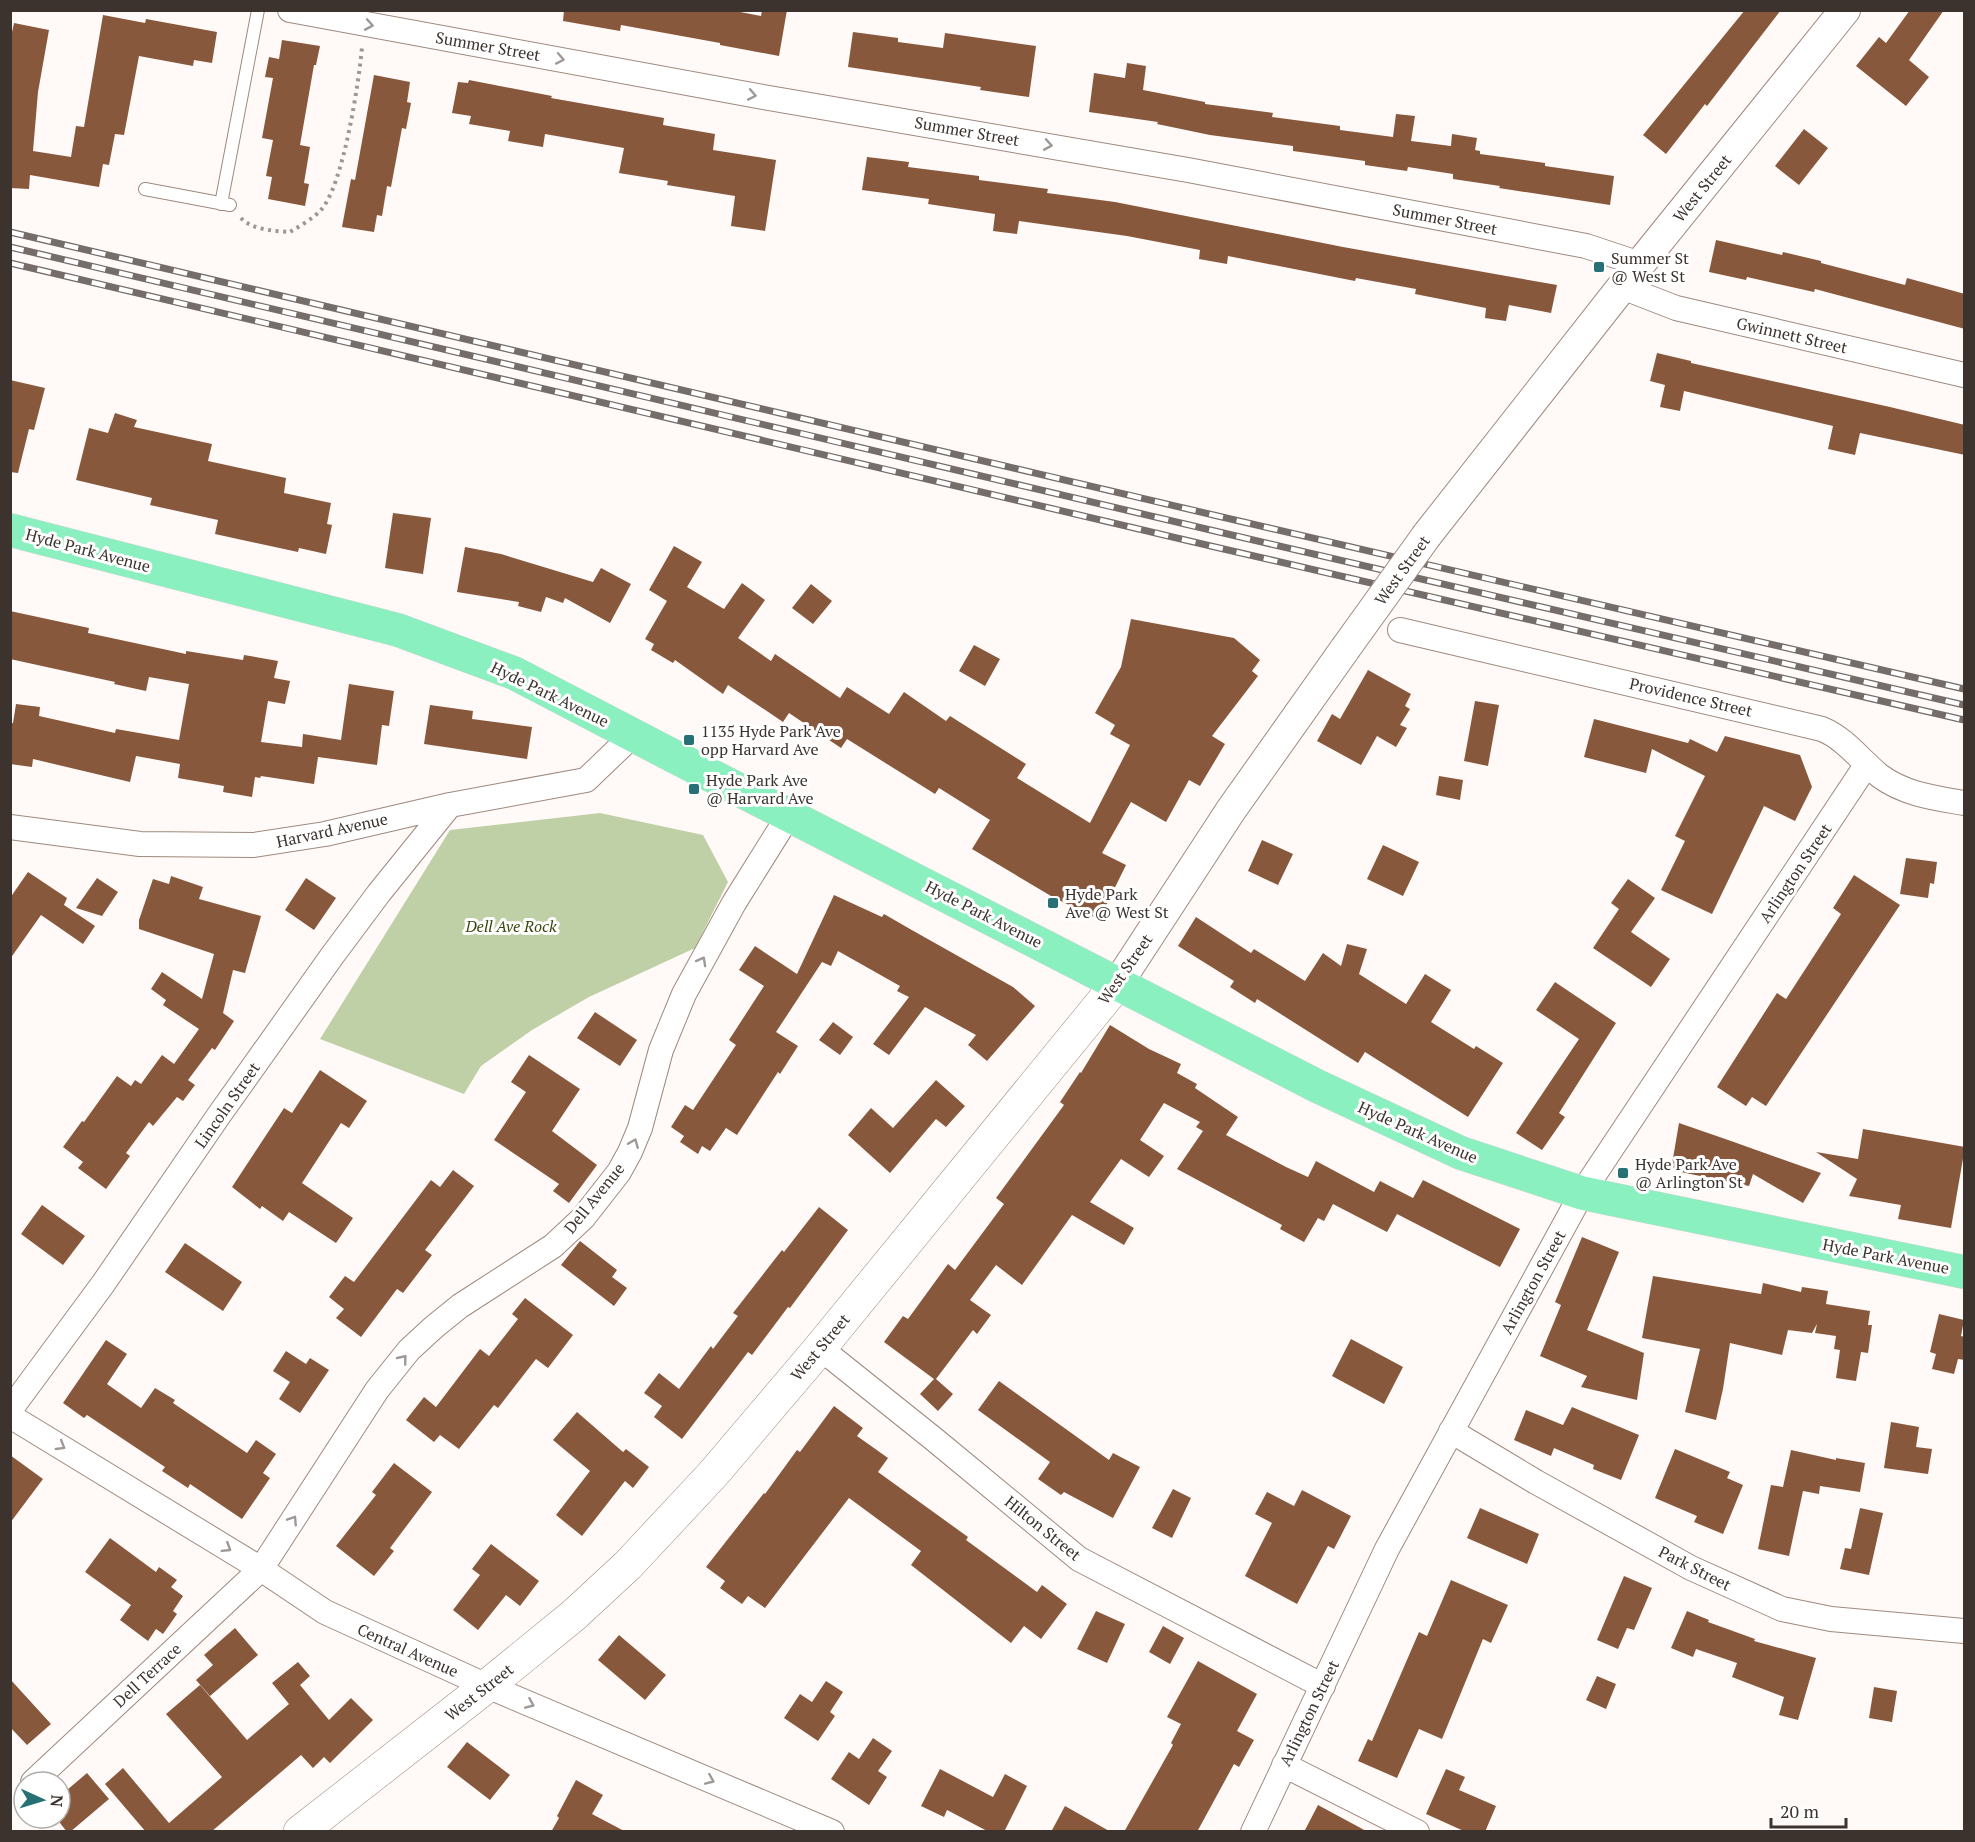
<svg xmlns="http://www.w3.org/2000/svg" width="1975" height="1842" font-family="'PT Serif',serif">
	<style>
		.green { fill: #bfcfa6 }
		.building { fill: #88583c }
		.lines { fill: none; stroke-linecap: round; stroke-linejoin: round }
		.service-casing { stroke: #9f897d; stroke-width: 14 }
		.minor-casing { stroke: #9f897d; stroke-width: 26 }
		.tertiary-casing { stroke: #9f897d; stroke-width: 32 }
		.secondary-casing { stroke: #9f897d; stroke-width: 34 }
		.primary-casing { stroke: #d8d6d5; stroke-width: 34 }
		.path { stroke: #9d9693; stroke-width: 4; stroke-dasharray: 3 4.5; stroke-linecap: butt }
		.service { stroke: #fff; stroke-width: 12 }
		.minor { stroke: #fff; stroke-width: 24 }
		.tertiary { stroke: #fff; stroke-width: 30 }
		.secondary { stroke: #fff; stroke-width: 33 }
		.primary { stroke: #8af0bf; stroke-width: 33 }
		.rail-casing { stroke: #756d69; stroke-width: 7 }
		.rail { stroke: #fff; stroke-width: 4.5; stroke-dasharray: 14; stroke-linecap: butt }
		.tertiary-bridge-casing { stroke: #9f897d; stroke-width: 32; stroke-linecap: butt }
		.tertiary-bridge { stroke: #fff; stroke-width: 30 }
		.oneway { stroke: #9e9996 }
		.poi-dot { fill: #267076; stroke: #fff; stroke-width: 2 }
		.labels { text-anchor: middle; stroke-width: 6; stroke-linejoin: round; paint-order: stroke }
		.street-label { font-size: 16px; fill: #3c332e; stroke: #fff }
		.poi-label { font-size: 16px; fill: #3c332e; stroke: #fff; text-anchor: start }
		.park-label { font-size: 16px; font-style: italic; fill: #38480c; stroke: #fff }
	</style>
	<rect width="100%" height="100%" fill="#fffaf8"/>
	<path class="green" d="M600,813L703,835L728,882L695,948L589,997L532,1030L481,1066L464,1094L320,1039L450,830Z"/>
	<path class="building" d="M564,10H730L761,16L762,10H787L779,56L720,45V43L621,25L620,31L563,21Z
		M1745,10H1781L1707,106L1705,104L1666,154L1643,135Z
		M1910,10H1944L1909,60L1929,77L1906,106L1856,66L1879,37L1886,43Z
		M103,15L145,23L146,19L217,32L212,63L194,60L193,66L139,56L124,135L115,134L109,165L103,164L99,187L30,175L29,189L10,188V41L14,23L49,30L38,92L33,151L71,157L76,126L84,127Z
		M853,32L898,38V42L943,48L945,33L1036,46L1029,97L980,90L981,87L848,67Z
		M282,40L320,46L316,65H314L300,145L310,147L304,183L309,184L305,206L268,199L272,177L266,176L273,140L262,138L273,78L265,77L269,57L279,59Z
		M1127,63L1146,66L1143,90L1205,102V104L1273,113L1272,117L1340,126V130L1393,137L1396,114L1415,116L1411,141L1451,146L1452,134L1477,138L1475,150L1480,151V154L1545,163V166L1614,176L1610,205L1499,188L1500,186L1453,179V174L1408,167L1407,171L1365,165V161L1293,151V146L1210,135L1157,124L1158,122L1089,112L1094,73L1125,78Z
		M374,75L410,82L407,102L411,103L406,129L402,128L391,187L387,186L382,216L377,215L374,232L342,227L351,179L355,180Z
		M469,80L552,96L551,98L664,118L663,125L715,134L713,150L776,160L765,231L731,226L735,196L667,185L668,181L619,173L624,148L545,134L543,147L508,141L510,131L469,124L471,116L452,113L458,82L468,83Z
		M1804,129L1828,148L1799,185L1775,166Z
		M867,157L909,162L908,167L979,176V180L1048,189L1047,193L1115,202L1343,247L1557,285L1551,313L1509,305L1506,321L1485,318L1486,308L1415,294L1416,289L1356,278L1355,281L1228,256L1227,264L1199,259L1200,250L1127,236L1019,221L1017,234L993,231L995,214L928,204L929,199L862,190Z
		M1716,240L1782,255L1783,252L1821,261V263L1905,285L1907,278L1965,294V329L1815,289L1814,292L1747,277L1746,280L1709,272Z
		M1657,353L1691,361V363L1890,407L1965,425V455L1860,433L1855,455L1828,449L1833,426L1684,391L1680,411L1660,407L1665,385L1650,381Z
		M10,380L45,388L34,430L29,429L18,473L10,472Z
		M115,413L137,420L134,427L212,444L208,461L286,478L284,493L331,503L327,524L332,525L326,554L299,548L298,552L215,534L218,520L150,505L152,498L76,480L89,428L108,433Z
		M393,513L431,518L423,574L385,568Z
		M674,546L702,562L687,587L724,609L742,583L765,600L738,638L771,661L775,654L840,698L847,687L889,714L904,692L946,721L950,716L1026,764L1017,778L1090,823L1130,745L1110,734L1115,725L1095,713L1121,667L1131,619L1234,638L1260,660L1252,671L1258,676L1212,736L1225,744L1200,786L1189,780L1166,822L1131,802L1102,853L1126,865L1099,920L1051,896L972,849L990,820L939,788L935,794L847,739L841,748L789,713L783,722L728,685L723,694L675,660L673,663L651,650L654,644L645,639L667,601L649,590Z
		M465,547L501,554L593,582L601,568L631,584L610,623L565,598L563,603L546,597L541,612L518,606L519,602L457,592Z
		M811,584L832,601L813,624L792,608Z
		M10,611L89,628L88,633L186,654V651L243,660L244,655L278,661L274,678L290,681L285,704L268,701L261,742L302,747L303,734L341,740L349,684L394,691L389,726L382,725L377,765L318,757L314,784L261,776L260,778L255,777L252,797L223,792L224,786L178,778L180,764L136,756L130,782L33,759L32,767L10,764V723H13L16,704L40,707L39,716L115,733L116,729L179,740L189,684L149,677L146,691L114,684L115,682L10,659Z
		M974,645L1000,659L985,686L959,671Z
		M1368,670L1411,694L1405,706L1410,709L1400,725L1407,728L1396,747L1377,736L1361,765L1317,741L1332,714L1340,719Z
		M1475,701L1499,705L1488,766L1464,761Z
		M430,705L473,711L472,719L532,727L527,759L424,744Z
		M1594,719L1688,743L1690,739L1717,752L1725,736L1800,755L1812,787L1795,821L1764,806L1712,914L1661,890L1685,841L1675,836L1705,776L1652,749L1646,773L1584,757Z
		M1439,776L1463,780L1460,800L1436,795Z
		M1262,840L1293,854L1278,885L1248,871Z
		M1383,845L1419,862L1403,896L1367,879Z
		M1906,858L1937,862L1934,884L1930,883L1928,898L1900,894Z
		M28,872L67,898L64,905L95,926L83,944L41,915L10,959V898Z
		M1854,875L1900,905L1766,1106L1752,1097L1746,1106L1717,1087L1777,993L1786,999L1841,914L1833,908Z
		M171,876L203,887L199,899L261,916L245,973L233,970L223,1013L234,1021L215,1050L212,1048L188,1080L195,1085L183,1101L177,1097L153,1126L149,1122L126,1153L130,1156L106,1189L78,1168L83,1162L63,1147L82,1121L84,1122L117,1076L131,1086L135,1080L141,1084L162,1055L174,1064L199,1029L163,1005L166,1000L151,989L162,972L202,999L214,954L139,929V920L153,879L169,884Z
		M97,878L118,892L102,916L76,908Z
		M306,878L336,898L314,930L285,910Z
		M1628,879L1655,898L1631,932L1670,959L1651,987L1593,948L1619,909L1611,903Z
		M834,895L882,917L884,914L910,929L1013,987L1035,1006L987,1061L968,1045L976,1035L925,1007L889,1055L873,1044L909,997L897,991L900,986L838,951L831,966L822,962L776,1032L798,1046L780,1074L778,1072L737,1135L726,1128L710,1151L702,1146L698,1154L680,1142L684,1136L671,1127L685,1105L693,1110L736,1045L729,1040L764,986L739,970L755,946L797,974Z
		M1196,917L1251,953L1254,949L1305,981L1323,953L1341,966L1347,944L1367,949L1359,974L1406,1004L1425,974L1451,990L1431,1022L1474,1049L1476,1046L1503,1063L1468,1117L1365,1052L1358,1063L1257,999L1255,1003L1230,987L1234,981L1178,946Z
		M1555,982L1616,1023L1559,1113L1565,1117L1542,1150L1516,1133L1579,1039L1536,1010Z
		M595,1012L637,1040L620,1066L577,1038Z
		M833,1022L853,1037L840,1055L819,1040Z
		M1110,1025L1149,1049L1181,1064L1177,1073L1197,1084L1195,1088L1238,1117L1226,1135L1286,1167L1308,1177L1316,1161L1374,1192L1380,1181L1413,1198L1423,1180L1520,1229L1500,1267L1397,1214L1387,1232L1333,1204L1324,1221L1318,1218L1304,1242L1280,1229L1282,1225L1177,1169L1203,1131L1196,1127L1200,1122L1164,1103L1140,1140L1164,1156L1149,1177L1121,1159L1090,1202L1134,1228L1124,1245L1072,1215L1022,1285L996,1265L970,1300L991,1315L977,1334L973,1330L936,1379L953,1394L938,1411L920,1394L934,1379L884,1342L903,1316L908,1319L948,1264L955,1270L1004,1204L996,1198L1064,1105L1060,1102L1080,1072L1081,1073Z
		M529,1055L580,1089L552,1131L597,1165L569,1203L553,1191L559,1184L494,1140L526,1092L511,1082Z
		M320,1070L367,1101L349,1128L341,1123L302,1183L353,1218L336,1243L289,1212L283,1221L262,1206L260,1209L232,1187L284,1108L292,1113Z
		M936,1080L965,1106L946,1127L936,1119L890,1173L848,1135L871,1108L893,1128Z
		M1679,1123L1731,1141L1821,1173L1803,1203L1753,1174L1749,1186L1671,1170Z
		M1863,1129L1965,1147L1951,1228L1898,1219L1901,1205L1849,1196L1857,1179L1816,1152L1858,1159Z
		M453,1170L474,1186L425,1250L432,1255L403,1293L397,1289L361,1337L336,1318L344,1309L329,1297L345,1276L354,1282L431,1180L440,1187Z
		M42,1205L85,1236L63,1265L21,1234Z
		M819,1207L848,1230L790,1308L788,1307L752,1355L748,1352L682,1439L654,1417L662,1406L644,1393L659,1373L679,1389L711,1346L713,1349L738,1316L733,1313L782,1250L784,1252Z
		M1582,1237L1619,1252L1587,1330L1644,1353L1637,1400L1581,1387L1587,1376L1540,1356L1561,1305L1555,1302Z
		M580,1241L617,1270L612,1277L627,1288L614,1306L561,1265Z
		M185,1243L242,1282L223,1311L165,1272Z
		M1653,1276L1761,1294L1763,1283L1801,1292L1802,1287L1828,1291L1826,1304L1870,1311L1868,1325H1872L1868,1353L1861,1352L1856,1381L1836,1378L1840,1350L1834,1349L1836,1336L1815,1333L1817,1324L1812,1333L1788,1330L1782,1355L1730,1343L1723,1389L1716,1420L1685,1412L1700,1349L1642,1338Z
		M525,1298L573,1335L548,1368L536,1359L498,1408L494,1405L459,1449L440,1435L434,1442L406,1420L424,1397L436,1407L480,1349L489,1356L518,1319L512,1314Z
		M1939,1314L1964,1320L1961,1336L1965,1337V1360L1958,1359L1954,1374L1932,1369L1936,1354L1930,1352Z
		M1351,1339L1403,1367L1384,1404L1332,1376Z
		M106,1340L127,1354L107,1384L141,1408L155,1388L175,1400L173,1403L247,1453L256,1440L276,1454L263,1473L270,1478L242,1519L190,1484L188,1488L162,1471L165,1467L87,1415L84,1418L63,1403Z
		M286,1351L306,1364L310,1358L329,1370L300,1413L279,1399L290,1382L273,1371Z
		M999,1381L1109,1460L1113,1453L1140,1467L1113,1518L1064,1492L1061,1495L1038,1479L1050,1462L978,1410Z
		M834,1406L863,1428L857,1436L888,1458L878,1472L968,1537L966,1540L1037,1592L1042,1585L1067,1604L1041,1639L1024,1626L1011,1643L911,1565L921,1551L849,1498L765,1608L748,1596L742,1604L720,1588L725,1581L706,1567L764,1493L765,1494L797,1450L800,1452Z
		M1572,1407L1639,1435L1621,1480L1593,1469L1594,1465L1554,1448L1551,1456L1514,1440L1526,1410L1563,1425Z
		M577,1412L623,1452L626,1449L649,1467L633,1488L625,1481L582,1536L556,1515L590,1471L553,1440Z
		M1891,1422L1919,1427L1916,1447L1932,1449L1928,1474L1884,1468Z
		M1675,1449L1730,1472L1727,1478L1743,1485L1723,1534L1694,1522L1697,1516L1655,1498Z
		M1791,1450L1836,1460V1458L1865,1463L1860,1492L1820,1486L1819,1494L1803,1491L1789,1556L1758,1549L1771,1485L1783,1487Z
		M10,1455L43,1479L10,1523Z
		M394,1463L432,1492L390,1548L394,1551L374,1576L336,1546L376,1495L372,1492Z
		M1173,1489L1191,1498L1172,1538L1152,1528Z
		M1302,1490L1351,1516L1334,1549L1328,1546L1297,1604L1245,1576L1272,1523L1255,1514L1267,1492L1294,1506Z
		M1480,1508L1539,1534L1527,1564L1467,1538Z
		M1860,1508L1883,1513L1869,1575L1840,1569L1845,1548L1851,1549Z
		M110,1538L156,1572L159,1567L177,1580L171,1587L183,1596L173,1611L177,1614L163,1634L156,1629L148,1641L120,1620L131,1605L85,1572Z
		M491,1544L539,1581L520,1606L506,1595L478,1630L453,1610L480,1575L472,1569Z
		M1624,1576L1652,1588L1634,1630L1627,1628L1618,1649L1597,1640Z
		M1451,1580L1508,1605L1491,1643L1483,1639L1442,1739L1419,1729L1397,1778L1358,1761L1368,1739L1372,1741L1419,1632L1427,1636Z
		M1096,1611L1125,1624L1107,1663L1077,1649Z
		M1687,1611L1709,1620L1708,1622L1755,1639L1754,1641L1816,1658L1798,1720L1779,1715L1784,1697L1732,1677L1737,1663L1696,1649L1693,1657L1671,1648Z
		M1163,1626L1184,1638L1170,1664L1149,1652Z
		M235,1628L258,1655L210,1696L196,1680L213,1665L204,1655Z
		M619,1635L666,1675L645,1700L598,1660Z
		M1198,1661L1257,1694L1237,1731L1254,1740L1239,1767L1234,1764L1197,1832H1124L1173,1745L1171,1743L1181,1724L1167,1717Z
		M298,1662L310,1676L300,1685L329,1720L351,1698L373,1720L330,1763L324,1757L313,1768L301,1755L211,1832H146L105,1784L123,1768L169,1823L222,1777L166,1714L200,1685L247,1740L289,1704L272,1683Z
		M1597,1676L1616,1684L1606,1709L1586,1700Z
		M10,1679L51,1724L27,1745L10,1727Z
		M826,1681L843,1692L830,1712L835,1716L818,1741L784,1718L800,1694L812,1702Z
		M1874,1687L1897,1691L1892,1722L1869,1718Z
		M873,1738L892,1751L878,1771L887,1777L869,1805L831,1779L849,1752L859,1759Z
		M467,1742L510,1775L490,1800L447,1767Z
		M940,1769L993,1797L1005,1774L1027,1786L1004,1832H989L947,1810L944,1817L921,1806Z
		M1446,1769L1465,1777L1459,1790L1496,1806L1485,1832H1466L1426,1814Z
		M87,1773L109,1799L70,1832H67L60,1823V1796Z
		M576,1780L603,1795L592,1814L626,1832H551L559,1818L557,1816Z
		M1318,1805L1368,1832H1304Z
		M1065,1806L1111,1832H1051Z"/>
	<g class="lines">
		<g class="service-casing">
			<path id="service" d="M145,189L230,205
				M221,204L258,10"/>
		</g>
		<g class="minor-casing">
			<path id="minor" d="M290,10L763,97L1188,170L1586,246L1640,264
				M1622,287L1676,308L1964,375
				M1400,630L1822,729C1846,739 1860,760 1880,776C1904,794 1935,798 1964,803
				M10,827L140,844L254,845L325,834L450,805L586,780L633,735
				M820,1348L935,1440L1079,1559L1323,1686
				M10,1410L103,1284L217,1118L332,956L379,893L450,805
				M10,1416L261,1569L325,1612L487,1686L832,1832
				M1451,1431L1536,1482L1691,1568L1782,1609L1831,1619L1964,1631
				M1284,1765L1417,1832
				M33,1782L261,1569L377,1390L409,1350L434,1327L460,1306L553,1246L583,1218L619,1172L630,1152L640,1128L661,1050L684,994L734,903L789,815
				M1253,1832L1387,1549L1582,1193L1867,764"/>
		</g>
		<g class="tertiary-casing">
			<path id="tertiary" d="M1427,535L1640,264L1845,10
				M1118,983L1231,810L1345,649"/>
		</g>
		<g class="secondary-casing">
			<path id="secondary" d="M300,1832L487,1686L574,1615L628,1565L713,1474L820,1348L1118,983"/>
		</g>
		<g class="primary-casing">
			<path id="primary" d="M10,530L398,630L514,673L679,759L1317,1086L1461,1153L1582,1193L1964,1272"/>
		</g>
		<path class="path" d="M241,218C252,230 275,231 290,232C300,226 312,219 320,211C343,188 359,82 362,47"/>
		<use href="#service" class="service"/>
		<use href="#minor" class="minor"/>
		<use href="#tertiary" class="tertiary"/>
		<use href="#secondary" class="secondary"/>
		<use href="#primary" class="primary"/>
		<g class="rail-casing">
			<path id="rail" d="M10,232L1222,517L1964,689
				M10,247L1219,532L1964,705
				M10,263L1215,547L1964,720"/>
		</g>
		<use href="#rail" class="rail"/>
		<g class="tertiary-bridge-casing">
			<path id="tertiary-bridge" d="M1345,649L1427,535"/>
		</g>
		<use href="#tertiary-bridge" class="tertiary-bridge"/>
	</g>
	<defs><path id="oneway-chevron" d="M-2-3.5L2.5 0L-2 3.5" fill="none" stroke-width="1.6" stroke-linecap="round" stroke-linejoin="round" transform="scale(1.5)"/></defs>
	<g class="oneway">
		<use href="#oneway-chevron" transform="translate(369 25) rotate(10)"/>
		<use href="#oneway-chevron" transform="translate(560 59) rotate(11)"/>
		<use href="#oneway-chevron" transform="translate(752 95) rotate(11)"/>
		<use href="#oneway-chevron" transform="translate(1048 145) rotate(10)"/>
		<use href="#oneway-chevron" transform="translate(702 961) rotate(-61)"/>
		<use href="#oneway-chevron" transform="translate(634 1143) rotate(-68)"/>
		<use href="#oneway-chevron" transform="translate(403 1359) rotate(-51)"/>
		<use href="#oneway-chevron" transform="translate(61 1446) rotate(31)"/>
		<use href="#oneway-chevron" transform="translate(293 1520) rotate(-57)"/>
		<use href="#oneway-chevron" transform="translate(227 1548) rotate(32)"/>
		<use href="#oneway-chevron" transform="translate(530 1704) rotate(23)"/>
		<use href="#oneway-chevron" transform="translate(710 1780) rotate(23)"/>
	</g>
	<g class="poi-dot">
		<rect x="1593" y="261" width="12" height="12" rx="3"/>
		<rect x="683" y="734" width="12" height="12" rx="3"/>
		<rect x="688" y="783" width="12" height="12" rx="3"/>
		<rect x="1047" y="897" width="12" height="12" rx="3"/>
		<rect x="1617" y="1167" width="12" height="12" rx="3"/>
	</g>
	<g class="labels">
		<g class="street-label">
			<text transform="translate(488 46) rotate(10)" y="6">Summer Street</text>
			<text transform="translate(967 131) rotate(10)" y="6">Summer Street</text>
			<text transform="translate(1702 188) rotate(-51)" y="6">West Street</text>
			<text transform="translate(1445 219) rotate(11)" y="6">Summer Street</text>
			<text transform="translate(1792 335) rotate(13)" y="6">Gwinnett Street</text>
			<text transform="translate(88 550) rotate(15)" y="6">Hyde Park Avenue</text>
			<text transform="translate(1402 570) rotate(-54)" y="6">West Street</text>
			<text transform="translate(550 694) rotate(26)" y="6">Hyde Park Avenue</text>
			<text transform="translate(1691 697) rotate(13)" y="6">Providence Street</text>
			<text transform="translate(332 830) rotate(-12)" y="6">Harvard Avenue</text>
			<text transform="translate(1795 873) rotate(-56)" y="6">Arlington Street</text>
			<text transform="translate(984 914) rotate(27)" y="6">Hyde Park Avenue</text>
			<text transform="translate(1125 969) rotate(-55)" y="6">West Street</text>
			<text transform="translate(227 1105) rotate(-55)" y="6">Lincoln Street</text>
			<text transform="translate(1418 1132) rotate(24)" y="6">Hyde Park Avenue</text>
			<text transform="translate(594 1198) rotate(-51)" y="6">Dell Avenue</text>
			<text transform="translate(1886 1256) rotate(11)" y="6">Hyde Park Avenue</text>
			<text transform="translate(1533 1282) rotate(-61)" y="6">Arlington Street</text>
			<text transform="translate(820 1347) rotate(-50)" y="6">West Street</text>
			<text transform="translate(1043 1528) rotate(39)" y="6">Hilton Street</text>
			<text transform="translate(1695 1568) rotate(27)" y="6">Park Street</text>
			<text transform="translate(408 1650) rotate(24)" y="6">Central Avenue</text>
			<text transform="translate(147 1675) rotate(-43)" y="6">Dell Terrace</text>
			<text transform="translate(479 1692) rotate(-38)" y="6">West Street</text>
			<text transform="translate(1309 1713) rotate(-64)" y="6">Arlington Street</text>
		</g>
		<g class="poi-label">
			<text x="1611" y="264">Summer St<tspan x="1611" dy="18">@ West St</tspan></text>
			<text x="701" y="737">1135 Hyde Park Ave<tspan x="701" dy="18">opp Harvard Ave</tspan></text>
			<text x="706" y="786">Hyde Park Ave<tspan x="706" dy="18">@ Harvard Ave</tspan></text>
			<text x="1065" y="900">Hyde Park<tspan x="1065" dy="18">Ave @ West St</tspan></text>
			<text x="1635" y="1170">Hyde Park Ave<tspan x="1635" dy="18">@ Arlington St</tspan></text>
		</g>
		<g class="park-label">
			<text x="511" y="932">Dell Ave Rock</text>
		</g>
	</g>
	<rect width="1975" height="1842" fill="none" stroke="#3c332e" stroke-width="24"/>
	<g transform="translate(42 1800) rotate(94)"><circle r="28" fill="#ffffff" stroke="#b1adab" stroke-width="1.5"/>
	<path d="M0-4.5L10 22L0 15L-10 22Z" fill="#267076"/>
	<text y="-9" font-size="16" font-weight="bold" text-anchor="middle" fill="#3c332e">N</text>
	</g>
	<path d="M1771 1818v9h75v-9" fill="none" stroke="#3c332e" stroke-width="3"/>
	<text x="1780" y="1818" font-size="18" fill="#3c332e" stroke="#ffffff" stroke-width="4.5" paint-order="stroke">20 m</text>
</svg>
